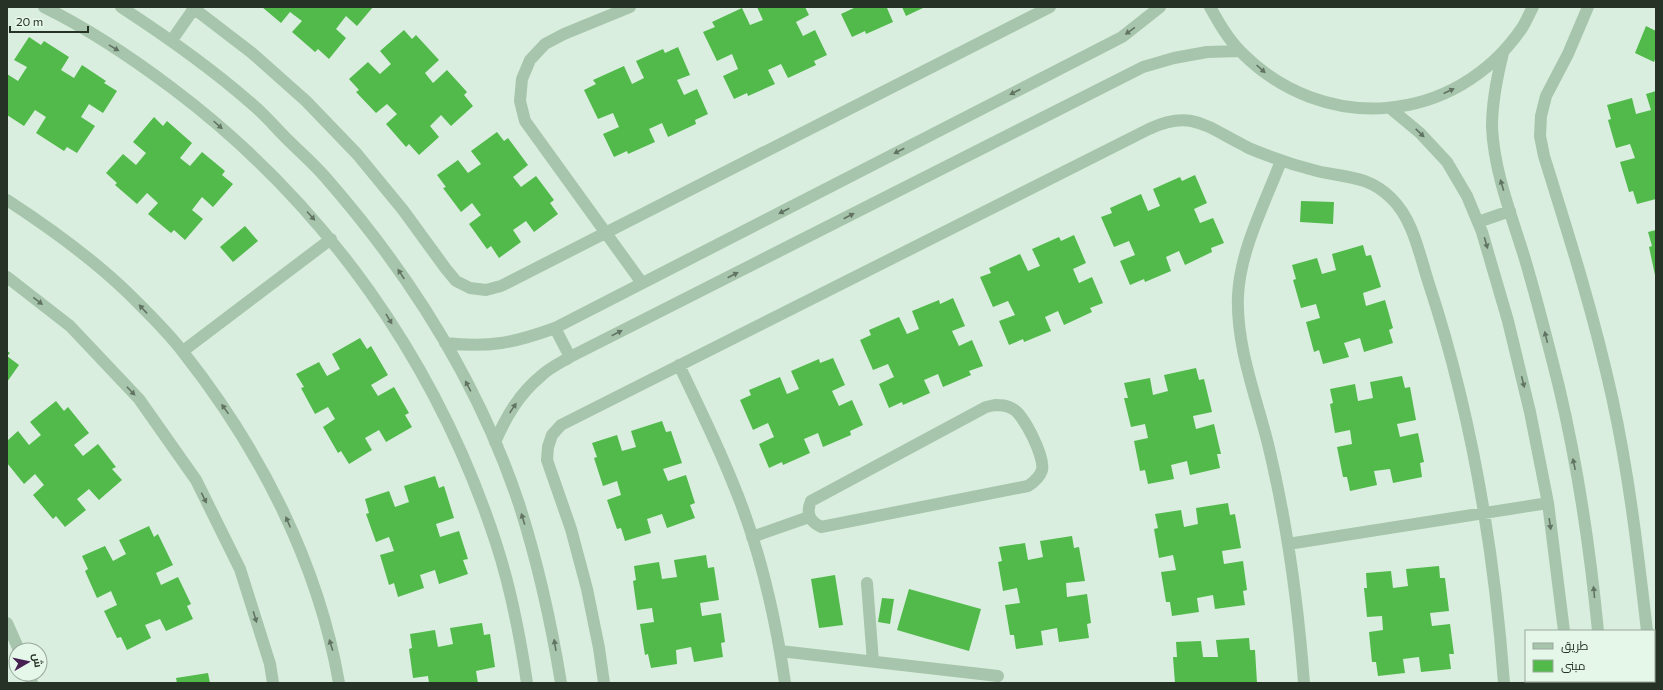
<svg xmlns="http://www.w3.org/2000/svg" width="1663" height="690" font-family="Commissioner,Cairo,sans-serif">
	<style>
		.building { fill: #51ba4b }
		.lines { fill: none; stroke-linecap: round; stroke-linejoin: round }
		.minor { stroke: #a7c5ac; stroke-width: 12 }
		.oneway { fill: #617463 }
	</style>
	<rect width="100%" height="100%" fill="#d9eede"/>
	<path class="building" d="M262,7H373L357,26L346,16L336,29L346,38L329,59L318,49L315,52L292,32L302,21L290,12L281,23Z
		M757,7H805L809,15L796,22L803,36L815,30L827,55L814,61L816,65L788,78L781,64L768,70L775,84L748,96L747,93L734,99L723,76L738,69L732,54L717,61L703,32L715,27L712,22L742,8L750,25L763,20Z
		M856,7H890L887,8L893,22L866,34L865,31L852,37L841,14Z
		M902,7H925L906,16Z
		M1646,26L1656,31V57L1654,62L1635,53Z
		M404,30L412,39L416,35L439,60L425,73L433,83L447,70L467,92L464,95L473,106L451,126L441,115L430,126L439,137L419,155L409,144L406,147L386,124L397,114L387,104L376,113L356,92L359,90L349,79L368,62L380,74L391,64L380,51Z
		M29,37L41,45L44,41L69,57L61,70L74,78L82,65L106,81L104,83L117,91L103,113L89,104L81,117L95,126L77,153L67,147L64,151L36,133L46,117L35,110L24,126L7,115V74L18,81L27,67L14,60Z
		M678,47L690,75L677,80L684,95L697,89L708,114L695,120L696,124L668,137L662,123L649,129L655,142L628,154L627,151L614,157L603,134L619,127L613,113L598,119L584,90L596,84L593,80L624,66L632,84L644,78L636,61L663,49L665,53Z
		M1656,91V199L1637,204L1633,191L1629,192L1620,162L1635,158L1630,144L1616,148L1608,120L1611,119L1607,105L1632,98L1636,114L1651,110L1646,94Z
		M154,117L163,126L167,121L192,143L180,158L190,166L202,152L225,171L222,175L233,184L213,207L202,197L192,210L203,219L185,240L174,230L171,233L148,214L158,203L147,193L137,204L115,185L117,183L106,173L123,154L136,165L146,153L133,142Z
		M497,132L504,141L508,138L528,165L513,177L521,187L536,176L554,200L550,203L558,214L534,232L526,221L513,230L521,242L499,258L491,246L487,249L469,224L481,215L472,203L461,212L443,188L446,187L437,175L458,160L468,173L481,164L471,151Z
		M1195,175L1207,203L1194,209L1200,223L1213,218L1224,243L1211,248L1212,252L1185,265L1179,251L1166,257L1171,271L1145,282L1144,279L1130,285L1120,261L1135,255L1129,241L1114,247L1101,217L1112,213L1110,208L1141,194L1148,211L1160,206L1153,189L1180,177L1182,181Z
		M1301,201L1334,202L1333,224L1300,222Z
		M245,226L258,241L233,262L220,247Z
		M1656,230V275H1655L1649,247L1652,246L1648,232Z
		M1074,235L1086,263L1073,269L1079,283L1092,277L1103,303L1090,308L1092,312L1064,325L1058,311L1045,317L1051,331L1024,342L1023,339L1009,345L999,321L1015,315L1008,301L993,307L980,277L991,273L989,268L1020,254L1028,271L1040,266L1032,249L1059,237L1061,241Z
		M1363,245L1366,256L1371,255L1381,287L1363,293L1366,306L1385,300L1393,328L1389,330L1393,343L1364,352L1360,338L1344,343L1349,357L1323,364L1319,350L1314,352L1306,322L1320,318L1316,304L1301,308L1293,280L1296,279L1292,265L1317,258L1322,274L1336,270L1332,254Z
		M953,298L965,326L952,331L959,346L972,340L983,366L969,371L971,375L943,387L938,374L924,380L930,393L903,405L902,402L889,408L879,384L894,377L888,364L873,370L860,340L871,335L869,330L899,317L907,334L919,329L912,311L939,300L940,304Z
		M360,338L367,349L371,346L388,375L371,385L378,396L394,387L409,413L405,415L412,427L386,442L379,430L365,438L372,450L349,464L341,451L338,453L323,427L335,419L328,407L315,414L301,388L304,387L296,374L319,362L327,376L340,369L332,354Z
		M7,351L10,353L7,356L19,365L7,382Z
		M833,358L845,385L832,391L839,406L852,400L863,425L850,431L851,435L823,447L818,433L804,439L810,453L783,465L782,462L769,468L759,444L774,437L768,423L753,430L740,400L751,395L749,390L780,377L787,394L799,389L791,371L819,359L820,363Z
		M1196,368L1199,380L1204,379L1212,412L1193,416L1196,429L1214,424L1221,454H1217L1220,468L1190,475L1187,461L1171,465L1174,479L1148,484L1145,470L1140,471L1134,441L1148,438L1145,424L1131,427L1124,398H1128L1124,383L1150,378L1153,395L1168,391L1164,375Z
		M1402,376L1405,388L1410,387L1416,420L1397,424L1400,437L1418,433L1424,462L1420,463L1422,477L1393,483L1390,469L1374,471L1377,485L1350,491L1347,477H1343L1337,447L1352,444L1350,430L1335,433L1330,404L1333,403L1330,389L1355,384L1358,401L1373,398L1370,382Z
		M56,401L64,411L68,407L89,433L74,445L83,456L98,444L116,467L112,469L122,480L99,500L89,489L77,499L86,510L65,527L56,516L53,519L33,495L44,485L35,474L24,484L7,463V441L18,431L29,445L41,435L30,422Z
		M662,421L666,432L671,431L682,463L663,469L668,481L686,475L695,503L690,505L695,518L667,528L662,514L647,519L651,533L625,541L621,528L617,529L607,500L621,495L617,481L603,486L594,458L597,457L592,443L617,435L622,451L636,447L631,431Z
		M435,476L439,488L444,486L454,518L436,524L440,537L459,531L468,559L463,560L468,574L439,584L435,570L420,575L424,588L398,597L394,583L389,585L380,555L394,551L389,537L376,542L366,514L369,513L365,499L389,491L395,507L409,502L404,486Z
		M1228,503L1230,515L1235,514L1241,548L1222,551L1224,564L1243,561L1247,590L1243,591L1245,605L1215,609L1213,595L1197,598L1199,612L1172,616L1170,602H1166L1161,572L1176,570L1173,555L1159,558L1154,529L1158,528L1155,514L1181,510L1184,527L1198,524L1196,508Z
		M149,526L154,537L158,534L173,565L156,573L161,585L178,577L191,604L187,606L193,619L166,631L160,619L145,625L151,638L127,650L121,637L117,638L104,611L117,605L111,591L97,598L85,571L88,569L82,556L105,546L113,561L126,554L119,540Z
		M1072,536L1074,548L1079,547L1085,581L1066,583L1067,597L1087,594L1091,623L1087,624L1089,638L1059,642L1057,628L1041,631L1043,645L1016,649L1014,635H1010L1005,605L1020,603L1017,588L1003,591L998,562L1002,561L999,547L1025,543L1028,560L1043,557L1040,541Z
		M706,555L708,568L714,567L719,600L700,603L702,616L721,613L725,642L721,643L723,657L694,662L691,647L676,650L677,664L651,668L648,654L645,655L640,624L654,622L652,608L637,610L633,581L636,580L634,566L659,562L662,579L677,577L674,560Z
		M1439,566L1440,578H1445L1449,611L1430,613L1432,626L1450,624L1454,654H1449L1451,669L1421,672L1419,657L1403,659L1405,673L1378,676L1376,662H1372L1369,632L1383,630L1382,616L1367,617L1364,588H1367L1366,573L1391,571L1393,588L1408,586L1406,569Z
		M835,575L843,625L819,628L811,579Z
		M909,589L981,609L969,651L897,630Z
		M882,598L894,599L890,624L878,622Z
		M482,623L484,635L490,634L495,667L476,671L478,683H429L428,676L413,678L409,649L412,648L410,634L435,630L438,647L453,644L450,628Z
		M1249,638L1250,650H1255L1257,683H1175L1173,657H1177L1176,642L1201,641L1203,657H1218L1216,640Z
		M208,673L210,683H177L176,678Z"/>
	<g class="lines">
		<path class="minor" d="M44,7C89,29 132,58 172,88C325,203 437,362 496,543C511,589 520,636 527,683
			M121,7C167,37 211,68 252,104C265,115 276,128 288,140C300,152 314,164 326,178C409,273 479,384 519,504C538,563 551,622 561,683
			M192,7L252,53L306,101L357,154L403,210L446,269L456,281L470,288L486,290L501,286L1050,7
			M630,7L564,34L545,44L530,60L522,79L520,101L525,121L642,283
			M1210,7C1219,23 1228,39 1241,52C1323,135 1455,126 1522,28C1526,22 1529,14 1533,7
			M1588,7L1568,54L1546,96L1541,116L1540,136L1544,156C1569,236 1594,315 1612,397C1629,474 1638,553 1647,631
			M172,40L195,7
			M1503,53C1497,77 1492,102 1492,127C1494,171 1511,214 1524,256C1537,299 1548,343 1559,387C1578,467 1590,549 1598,631
			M1390,108L1420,133L1447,162L1467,196L1482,232L1508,321L1530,412L1548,503L1564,631
			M1281,161C1265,203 1240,250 1238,296C1236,346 1256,396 1268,444C1287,522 1298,603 1304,683
			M7,200C50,228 92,258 129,294C147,312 167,331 183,352C259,448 318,562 339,683
			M1478,222L1510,211
			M7,277L70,326L139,399L196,480L240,569L270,664L273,683
			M555,328L570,357
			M445,343C489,348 514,343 555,328L1122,37L1160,7
			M183,351L331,239
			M679,365C697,403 716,441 732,481C759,545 775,614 785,683
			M995,405C1001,405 1007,405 1013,409C1024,415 1045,457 1042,470C1040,477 1034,482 1028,486L821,527C809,521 806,513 811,501L986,407Z
			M495,442C506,417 519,394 541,376C549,368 560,363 570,357L1143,67L1174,58L1207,52L1240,51
			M752,537L809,517
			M1288,544L1548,503
			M867,583L873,662
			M7,623L19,650
			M780,651L998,676
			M29,674L32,683
			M1568,681V683
			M1602,681V683
			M1651,681V683
			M604,683L599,648L587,589L571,529L547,460L548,447L552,435L561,425L1149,129C1192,109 1207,127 1245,146C1252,150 1261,153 1269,156C1285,162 1301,167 1317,171C1346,178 1367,175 1391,198C1413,219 1419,253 1428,281C1471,411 1494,547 1504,683"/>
	</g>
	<defs><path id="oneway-solid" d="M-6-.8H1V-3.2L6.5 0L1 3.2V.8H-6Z"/></defs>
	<g class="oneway">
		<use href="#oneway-solid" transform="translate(1130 31) rotate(144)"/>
		<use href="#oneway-solid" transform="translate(114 48) rotate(31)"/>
		<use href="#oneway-solid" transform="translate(1261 69) rotate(42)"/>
		<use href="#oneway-solid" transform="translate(1449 91) rotate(-25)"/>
		<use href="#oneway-solid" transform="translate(1015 92) rotate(153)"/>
		<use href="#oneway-solid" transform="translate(218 125) rotate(42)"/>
		<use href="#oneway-solid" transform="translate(1420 133) rotate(44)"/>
		<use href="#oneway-solid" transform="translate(899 151) rotate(153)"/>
		<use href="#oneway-solid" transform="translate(1502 185) rotate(-106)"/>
		<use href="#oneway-solid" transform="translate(784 211) rotate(153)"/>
		<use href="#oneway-solid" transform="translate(311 216) rotate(48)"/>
		<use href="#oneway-solid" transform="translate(849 216) rotate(-27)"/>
		<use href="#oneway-solid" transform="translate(1486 243) rotate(74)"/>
		<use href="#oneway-solid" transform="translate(401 274) rotate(-123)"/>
		<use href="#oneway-solid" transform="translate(733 275) rotate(-27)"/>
		<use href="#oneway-solid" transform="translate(38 301) rotate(38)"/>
		<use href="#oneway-solid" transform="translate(143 309) rotate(-133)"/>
		<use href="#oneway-solid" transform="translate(389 319) rotate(59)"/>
		<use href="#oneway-solid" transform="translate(617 333) rotate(-27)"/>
		<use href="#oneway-solid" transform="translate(1546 337) rotate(-104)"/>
		<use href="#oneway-solid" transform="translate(1523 382) rotate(76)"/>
		<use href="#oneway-solid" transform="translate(468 386) rotate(-118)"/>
		<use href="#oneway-solid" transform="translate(131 391) rotate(46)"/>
		<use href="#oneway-solid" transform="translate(513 408) rotate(-56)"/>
		<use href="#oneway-solid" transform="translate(225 409) rotate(-126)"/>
		<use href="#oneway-solid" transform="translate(1574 464) rotate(-102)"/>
		<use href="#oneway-solid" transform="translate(204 498) rotate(64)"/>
		<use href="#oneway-solid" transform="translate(523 519) rotate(-107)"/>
		<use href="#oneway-solid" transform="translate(288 522) rotate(-113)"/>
		<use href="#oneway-solid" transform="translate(1550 524) rotate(82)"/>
		<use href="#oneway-solid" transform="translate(1594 592) rotate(-95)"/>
		<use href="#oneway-solid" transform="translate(255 617) rotate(73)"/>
		<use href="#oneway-solid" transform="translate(331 645) rotate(-107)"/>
		<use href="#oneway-solid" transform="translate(555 645) rotate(-99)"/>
	</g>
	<rect width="1663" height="690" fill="none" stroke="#273227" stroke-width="16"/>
	<rect x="1525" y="630" width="130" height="52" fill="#e5f7e9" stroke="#99a89b"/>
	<rect x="1533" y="643" width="20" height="6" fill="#a7c5ac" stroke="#99a89b"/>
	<text x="1561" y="650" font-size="12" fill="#273227">طريق</text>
	<rect x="1533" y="660" width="20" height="12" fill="#51ba4b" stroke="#99a89b"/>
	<text x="1561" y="670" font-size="12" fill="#273227">مبنى</text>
	<g transform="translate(28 662) rotate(81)"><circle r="19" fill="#e5f7e9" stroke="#99a89b"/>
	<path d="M0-3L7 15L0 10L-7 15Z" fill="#452050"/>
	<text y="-6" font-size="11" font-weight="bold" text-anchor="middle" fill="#273227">ش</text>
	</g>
	<path d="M10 26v6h78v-6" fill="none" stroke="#273227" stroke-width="2"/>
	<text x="16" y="26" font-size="12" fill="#273227" stroke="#e5f7e9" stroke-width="3" paint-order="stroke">20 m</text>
</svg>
